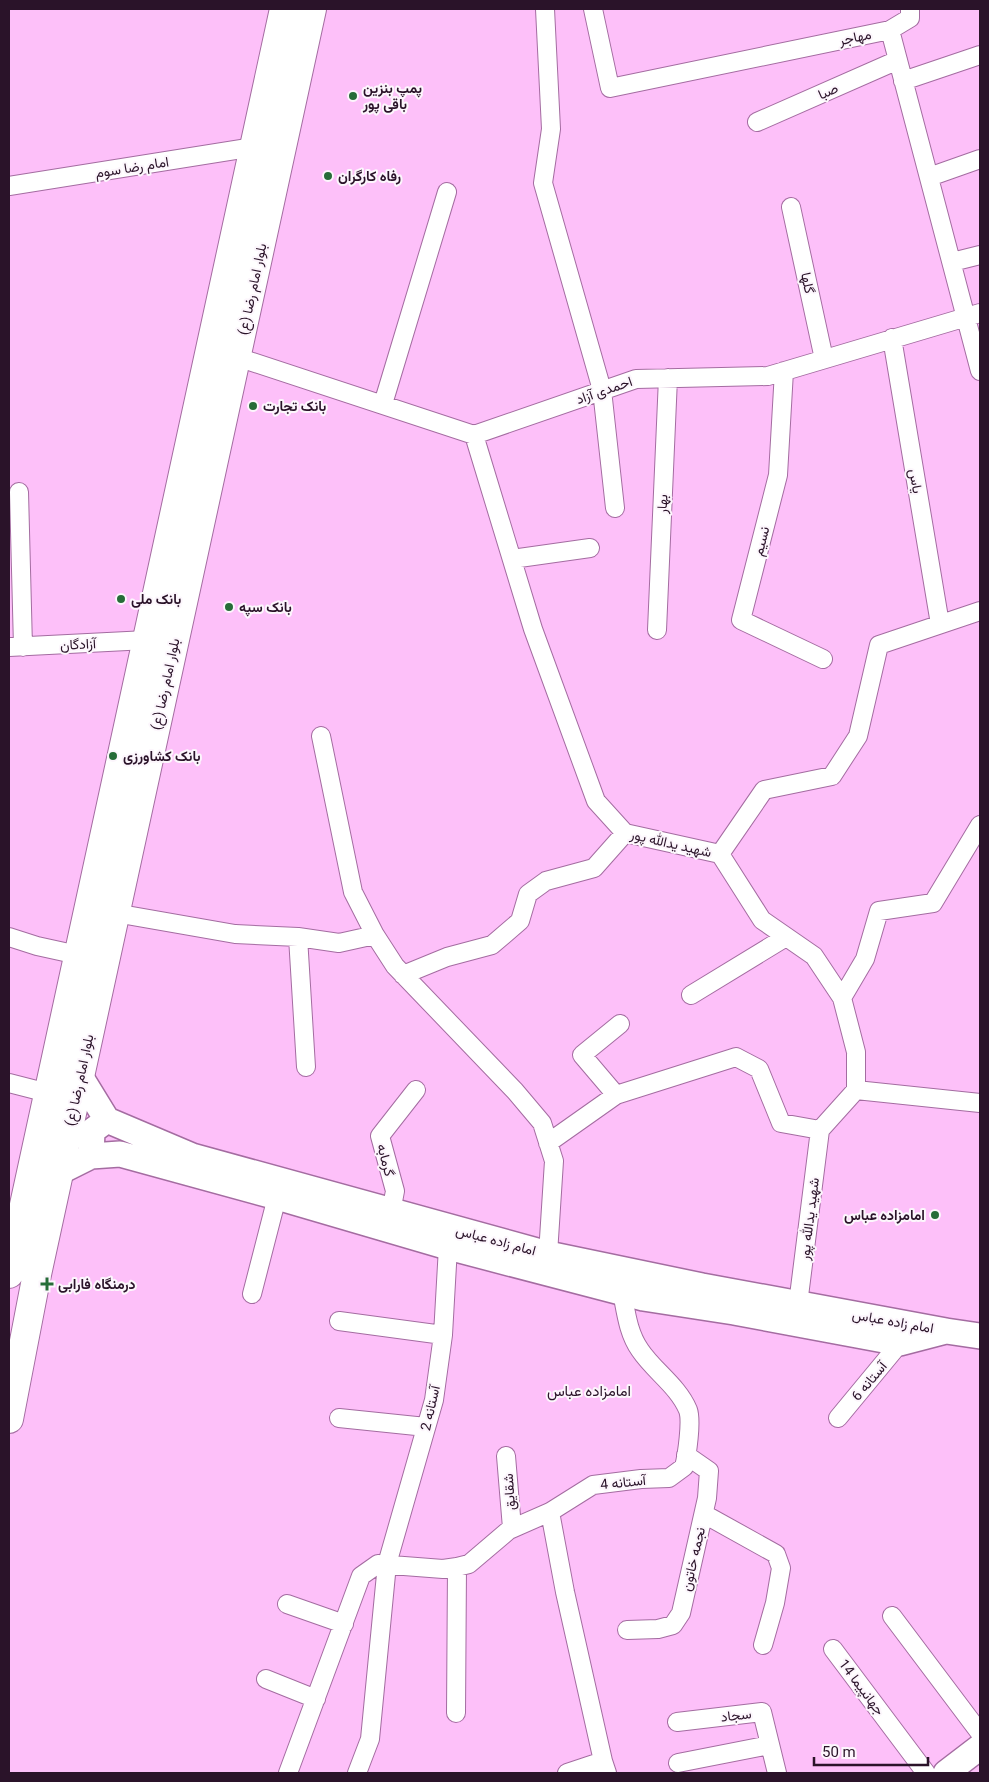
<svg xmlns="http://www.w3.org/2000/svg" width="989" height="1782" font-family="Roboto,Vazirmatn,sans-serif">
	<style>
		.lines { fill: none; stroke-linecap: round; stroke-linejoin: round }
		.street-casing { stroke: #a46ca1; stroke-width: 20 }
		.secondary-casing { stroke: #a46ca1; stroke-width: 28 }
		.highway-casing { stroke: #a46ca1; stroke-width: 30 }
		.street { stroke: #fff; stroke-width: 18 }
		.secondary { stroke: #fff; stroke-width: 25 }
		.highway { stroke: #fff; stroke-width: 28 }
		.poi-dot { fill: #266c38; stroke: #fcf6fc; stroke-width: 2 }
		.labels { text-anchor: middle; stroke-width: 4; stroke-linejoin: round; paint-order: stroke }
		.street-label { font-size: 14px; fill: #2a1329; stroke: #fcf6fc }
		.poi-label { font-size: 14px; font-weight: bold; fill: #2a1329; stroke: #fcf6fc; text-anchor: start }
		.neighbourhood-label { font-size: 15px; fill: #2a1329; stroke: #fcf6fc }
	</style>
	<rect width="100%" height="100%" fill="#fdc0f9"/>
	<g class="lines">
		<g class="street-casing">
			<path id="street" d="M545,9L551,129L543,183L602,390L615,508
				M593,9L610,88L890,30L980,371
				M890,30L910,18V9
				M903,81L980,55
				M757,122L898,60
				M929,177L980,159
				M9,186L254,147
				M791,207L824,359
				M952,262L980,255
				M892,338L940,624
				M237,357L474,435L636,379L768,376L980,313
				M784,371L778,475L741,620L823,659
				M383,404L447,192
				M474,435L533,629L596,801L625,833L720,854L762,920L814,956L842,998L856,1052V1090L820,1130L798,1304
				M19,492L23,647
				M512,559L590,548
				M657,630L668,378
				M9,647L147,640
				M321,736L353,892L375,935
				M720,854L764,790L832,776L858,736L879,645L980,611
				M115,913L235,934L298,937L339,943L375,935L395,966L515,1091L542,1123L554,1161L548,1254
				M9,937L37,946L78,955
				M298,937L306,1067
				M403,975L447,957L492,945L520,921L528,894L546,881L594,868L625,833
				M691,995L786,937
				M842,998L865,959L879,911L933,903L980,825
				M9,1083L48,1093
				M856,1090L980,1103
				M616,1095L582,1055L620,1024
				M548,1143L616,1095L736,1057L759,1069L781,1123L820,1130
				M391,1212L395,1191L380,1136L416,1090
				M252,1294L277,1197
				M339,1321L443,1335
				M339,1418L426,1427
				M838,1418L900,1343
				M506,1456L512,1528
				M550,1512L565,1592L603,1761
				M704,1514L776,1554L781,1568L775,1603L763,1645
				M287,1604L344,1624
				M892,1616L980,1733
				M627,1630L658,1629L673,1625L681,1613L707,1498L709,1471L686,1455
				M833,1649L926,1773
				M266,1679L316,1699
				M456,1713L457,1567
				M677,1722L762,1712L777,1773
				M678,1763L770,1745
				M288,1773L361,1576L378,1564L443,1569L457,1567L469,1564L509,1530L550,1512L593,1485L641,1479L669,1478L684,1467C687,1455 692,1421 688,1410C678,1386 654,1371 640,1350C628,1333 626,1312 622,1292
				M357,1773L370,1739L387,1564L434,1400L443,1335L448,1247
				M567,1773L603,1761L607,1773"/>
		</g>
		<g class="secondary-casing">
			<path id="secondary" d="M91,1156L92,1131L107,1120
				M59,1172L91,1156L120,1154L277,1197L448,1247L643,1298L734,1312L900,1343L946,1331L702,1286L548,1254L192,1156L107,1120L80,1076
				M946,1331L980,1336
				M946,1773L980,1747"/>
		</g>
		<g class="highway-casing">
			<path id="highway" d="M9,1274L284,9
				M9,1419L36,1279L312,9"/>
		</g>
		<use href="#street" class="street"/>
		<use href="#secondary" class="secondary"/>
		<use href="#highway" class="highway"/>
	</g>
	<g class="poi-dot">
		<circle cx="353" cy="96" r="5"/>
		<circle cx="328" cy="176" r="5"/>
		<circle cx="253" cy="406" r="5"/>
		<circle cx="121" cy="599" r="5"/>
		<circle cx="229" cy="607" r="5"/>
		<circle cx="113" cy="756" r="5"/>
		<circle cx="935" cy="1215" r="5"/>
		<path d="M44.5 1276.5h5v5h5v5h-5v5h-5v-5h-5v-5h5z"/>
	</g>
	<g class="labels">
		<g class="street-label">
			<text transform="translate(855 37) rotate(-12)" y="5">مهاجر</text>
			<text transform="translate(828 91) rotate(-24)" y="5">صبا</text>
			<text transform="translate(132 167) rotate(-9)" y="5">امام رضا سوم</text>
			<text transform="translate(808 283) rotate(78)" y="5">گلها</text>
			<text transform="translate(252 289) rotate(-78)" y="5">بلوار امام رضا (ع)</text>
			<text transform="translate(604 390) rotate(-19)" y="5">احمدی آزاد</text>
			<text transform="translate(916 481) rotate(80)" y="5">یاس</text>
			<text transform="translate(662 504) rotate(-88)" y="5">بهار</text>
			<text transform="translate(761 541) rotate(-76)" y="5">نسیم</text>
			<text transform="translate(78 644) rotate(-3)" y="5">آزادگان</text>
			<text transform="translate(165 684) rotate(-78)" y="5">بلوار امام رضا (ع)</text>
			<text transform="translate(671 843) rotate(13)" y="5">شهید یدالله پور</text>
			<text transform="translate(79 1080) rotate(-78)" y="5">بلوار امام رضا (ع)</text>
			<text transform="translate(386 1160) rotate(75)" y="5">گرمابه</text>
			<text transform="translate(809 1219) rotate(-83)" y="5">شهید یدالله پور</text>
			<text transform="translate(496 1240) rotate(15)" y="5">امام زاده عباس</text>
			<text transform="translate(893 1321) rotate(10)" y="5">امام زاده عباس</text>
			<text transform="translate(869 1381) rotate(-50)" y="5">آستانه 6</text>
			<text transform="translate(430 1408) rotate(-77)" y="5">آستانه 2</text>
			<text transform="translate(623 1482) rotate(-6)" y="5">آستانه 4</text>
			<text transform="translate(509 1492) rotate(-94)" y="5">شقایق</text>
			<text transform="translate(693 1559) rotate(-77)" y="5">نجمه خاتون</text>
			<text transform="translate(862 1687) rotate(53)" y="5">جهانپیما 14</text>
			<text transform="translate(736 1715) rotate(-7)" y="5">سجاد</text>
		</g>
		<g class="poi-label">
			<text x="363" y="93">پمپ بنزین<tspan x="363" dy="16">باقی پور</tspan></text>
			<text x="338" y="181">رفاه کارگران</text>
			<text x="263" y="411">بانک تجارت</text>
			<text x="131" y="604">بانک ملی</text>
			<text x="239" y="612">بانک سپه</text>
			<text x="123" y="761">بانک کشاورزی</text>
			<text x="925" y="1220" text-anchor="end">امامزاده عباس</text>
			<text x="58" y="1289">درمنگاه فارابی</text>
		</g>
		<g class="neighbourhood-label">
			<text x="589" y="1396">امامزاده عباس</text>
		</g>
	</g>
	<rect width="989" height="1782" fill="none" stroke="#2a1329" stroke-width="20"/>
	<path d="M814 1757v8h114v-8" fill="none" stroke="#2a1329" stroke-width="2.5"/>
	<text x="822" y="1757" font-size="15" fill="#2a1329" stroke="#fcf6fc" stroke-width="4" paint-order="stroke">50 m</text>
</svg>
